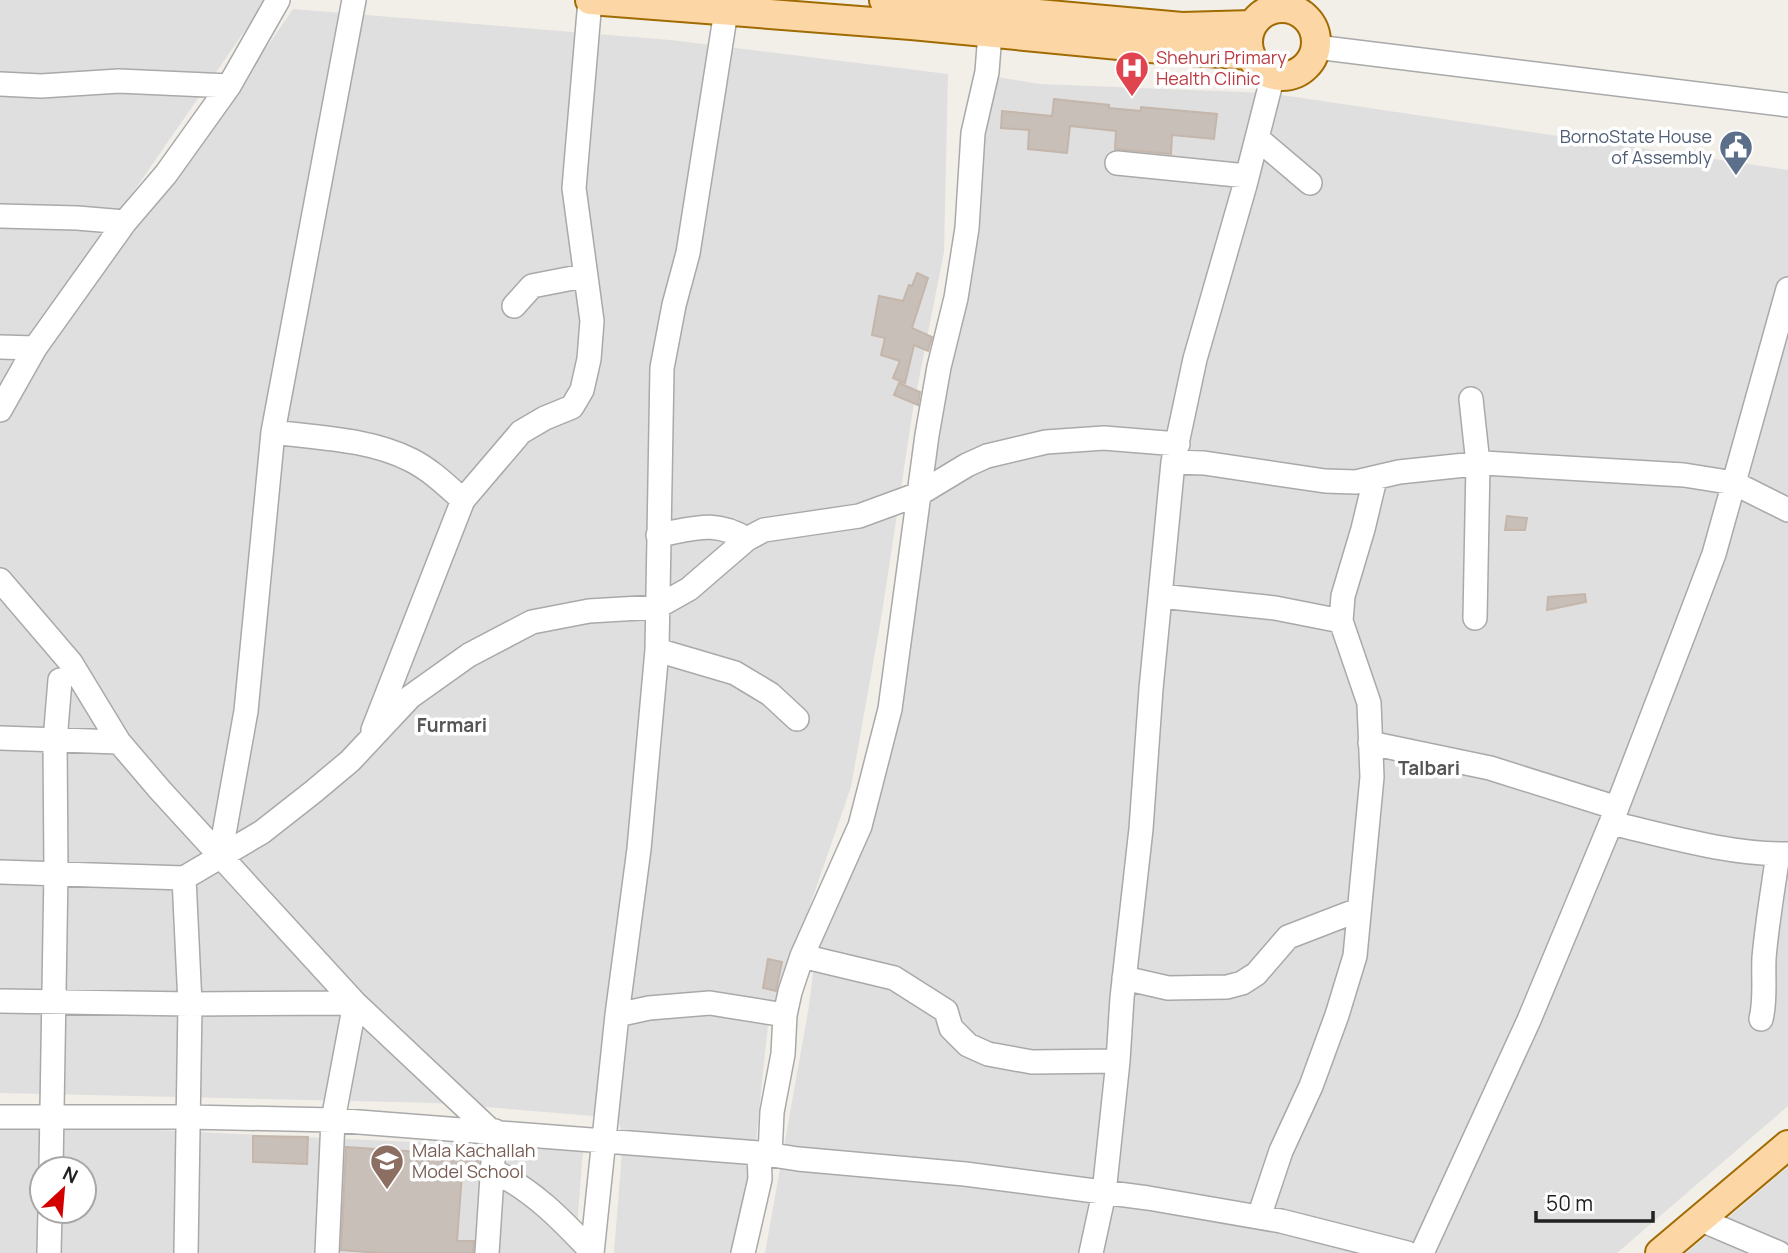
<svg xmlns="http://www.w3.org/2000/svg" width="1788" height="1253" font-family="Manrope,sans-serif">
	<style>
		.residential { fill: #e0dfdf; fill-rule: evenodd }
		.building { fill: #c7bfb8; stroke: #c4b6ab; stroke-width: 2 }
		.lines { fill: none; stroke-linecap: round; stroke-linejoin: round }
		.minor-casing { stroke: #a9a9a9; stroke-width: 26 }
		.major-casing { stroke: #a06b00; stroke-width: 32 }
		.minor { stroke: #fff; stroke-width: 23 }
		.major { stroke: #fcd6a4; stroke-width: 28 }
		.labels { text-anchor: middle; stroke-width: 7; stroke-linejoin: round; paint-order: stroke }
		.health-label { font-size: 18px; fill: #be3a42; stroke: #fff; text-anchor: start }
		.service-label { font-size: 18px; fill: #4e5e75; stroke: #fff; text-anchor: end }
		.education-label { font-size: 18px; fill: #785e54; stroke: #fff; text-anchor: start }
		.neighbourhood-label { font-size: 19px; font-weight: bold; fill: #555; stroke: #fff }
	</style>
	<rect width="100%" height="100%" fill="#f2efe9"/>
	<path class="residential" d="M0,0H266L120,211L0,208Z
		M293,9L671,40L948,74L944,252L913,409L882,613L851,787L780,992L769,1015L749,1207L738,1253H614L623,1139L618,1118L436,1103L0,1093V226L127,233L222,112Z
		M992,76L1039,84L1268,93L1788,170V1106L1617,1253H765L809,1006L816,947L871,806L949,356L972,249Z
		M0,1123L583,1150L575,1253H0ZM42,1169H84V1211H42Z
		M1788,1167V1253H1686Z"/>
	<path class="building" d="M1054,99L1109,105V108L1141,111V107L1217,114L1214,139L1172,135L1171,154L1115,149L1116,131L1070,126L1067,153L1028,149L1029,130L1001,128L1002,111L1052,116Z
		M917,273L928,278L912,328L932,337L928,351L914,345L905,383L893,378L900,361L881,355L885,338L872,335L879,296L903,301L909,285L912,286Z
		M899,383L920,392L918,405L894,395Z
		M1507,516L1527,518L1525,530H1505Z
		M1585,594L1586,602L1547,610L1548,597Z
		M768,959L782,962L776,991L763,988Z
		M253,1136L308,1137L307,1164L253,1162Z
		M346,1147L479,1156L478,1176L462,1174L457,1241H474L473,1253H381L341,1250Z"/>
	<g class="lines">
		<g class="minor-casing">
			<path id="minor" d="M1316,47L1788,105
				M0,84L41,86L119,81L229,86
				M1257,138L1310,183
				M1117,163L1247,176
				M0,216L77,218L125,222
				M514,306L532,286L578,277L585,271
				M0,347L35,348
				M1471,399L1478,464L1475,618
				M0,410L35,348L125,222L166,174L229,86L278,0
				M273,432C320,438 369,439 411,460C431,470 447,486 463,500
				M1173,462L1204,463L1325,481L1356,482L1399,472L1484,463L1684,475L1734,483L1788,510
				M658,535C694,529 713,519 747,539
				M0,580L71,663L119,742L160,790L355,1003L491,1131
				M1160,596L1275,608L1341,621
				M657,650L735,673L770,694L797,719
				M373,730L463,500L521,432L545,418L572,407L582,390L589,359L592,321L574,188L590,0
				M0,738L119,742
				M1370,743L1490,768L1617,808
				M1611,823C1667,836 1730,855 1788,854
				M220,856L246,711L273,432L354,0
				M0,872L184,878L262,832L313,792L350,761L410,697L469,655L532,622L589,611L657,607L689,589L747,539L764,530L859,516L919,494L967,465L987,456L1046,442L1104,438L1178,444
				M184,878L190,1004L186,1253
				M802,956L894,978L946,1011L951,1028L968,1045L988,1054L1032,1062L1118,1061
				M1124,978L1168,988L1227,987L1242,983L1256,974L1288,937L1358,910
				M0,1001L190,1004L355,1003L333,1120L327,1253
				M617,1015L649,1008L710,1003L785,1015
				M1761,1019C1766,1000 1763,978 1764,958C1767,923 1773,889 1778,854
				M0,1117H189L333,1120L759,1153L798,1159L965,1174L1148,1198L1281,1221L1407,1253
				M770,1154L772,1112L783,1054L785,1015L790,992L802,956L860,826L890,709L927,435L939,367L956,298L967,228L973,133L987,72L990,33
				M51,1169L56,872L55,741L60,680
				M493,1171C532,1189 562,1220 592,1252
				M1259,1217L1281,1151L1311,1086L1337,1015L1355,956L1372,777L1369,703L1341,621L1343,596L1363,529L1375,479
				M1699,1219L1779,1253
				M49,1253L50,1211
				M487,1253L495,1131
				M592,1253L617,1015L639,849L657,650L662,368L674,305L688,253L726,11
				M743,1253L760,1179L759,1153
				M1091,1253L1104,1193L1118,1061L1122,998L1141,829L1151,689L1173,462L1195,359L1245,185L1273,75
				M1422,1253L1529,1020L1611,823L1686,628L1714,554L1788,289"/>
		</g>
		<g class="major-casing">
			<path id="major" d="M590,0L911,25L1150,48L1250,55
				M884,0L1182,27L1252,25
				M1248 42a34 34 0 1 1 68 0a34 34 0 1 1-68 0Z
				M1660,1253L1788,1145"/>
		</g>
		<use href="#minor" class="minor"/>
		<use href="#major" class="major"/>
	</g>
	<defs>
		<g id="hospital-pin" transform="scale(1.75)"><path d="M0 17L-7.5 6A9.5 9.5 0 1 1 7.5 6Z" fill="#e0444e" stroke="#fff"/><path d="M-5-5h3v3.5h4V-5h3V5h-3V1.5h-4V5h-3Z" fill="#fff"/></g>
		<g id="civic-pin" transform="scale(1.75)"><path d="M0 17L-7.5 6A9.5 9.5 0 1 1 7.5 6Z" fill="#5c6f8a" stroke="#fff"/><path d="M-.6-6.5H3V-4.5H.6V-3L4-1V1h2V6H-6V1h2V-1L-.6-3ZM-1.2 2.5V6h2.4V2.5Z" fill="#fff"/></g>
		<g id="school-pin" transform="scale(1.75)"><path d="M0 17L-7.5 6A9.5 9.5 0 1 1 7.5 6Z" fill="#8d6e63" stroke="#fff"/><path d="M0-5L7-2L0 1L-7-2ZM-4 1L0 2.5L4 1V4Q0 6-4 4Z" fill="#fff"/></g>
	</defs>
	<g fill-rule="evenodd">
		<use href="#hospital-pin" x="1132" y="68"/>
		<use href="#civic-pin" x="1736" y="147"/>
		<use href="#school-pin" x="387" y="1161"/>
	</g>
	<g class="labels">
		<g class="health-label">
			<text x="1156" y="64">Shehuri Primary<tspan x="1156" dy="21">Health Clinic</tspan></text>
		</g>
		<g class="service-label">
			<text x="1712" y="143">BornoState House<tspan x="1712" dy="21">of Assembly</tspan></text>
		</g>
		<g class="education-label">
			<text x="412" y="1157">Mala Kachallah<tspan x="412" dy="21">Model School</tspan></text>
		</g>
		<g class="neighbourhood-label">
			<text x="452" y="732">Furmari</text>
			<text x="1429" y="775">Talbari</text>
		</g>
	</g>
	<g transform="translate(63 1190) rotate(26)"><circle r="33" fill="#ffffff" stroke="#a7a7a7" stroke-width="2"/>
	<path d="M0-5L12 26L0 18L-12 26Z" fill="#d40000"/>
	<text y="-10" font-size="19" font-weight="bold" text-anchor="middle" fill="#222222">N</text>
	</g>
	<path d="M1536 1211v10h117v-10" fill="none" stroke="#222222" stroke-width="3.5"/>
	<text x="1546" y="1211" font-size="21" fill="#222222" stroke="#ffffff" stroke-width="5" paint-order="stroke">50 m</text>
</svg>
